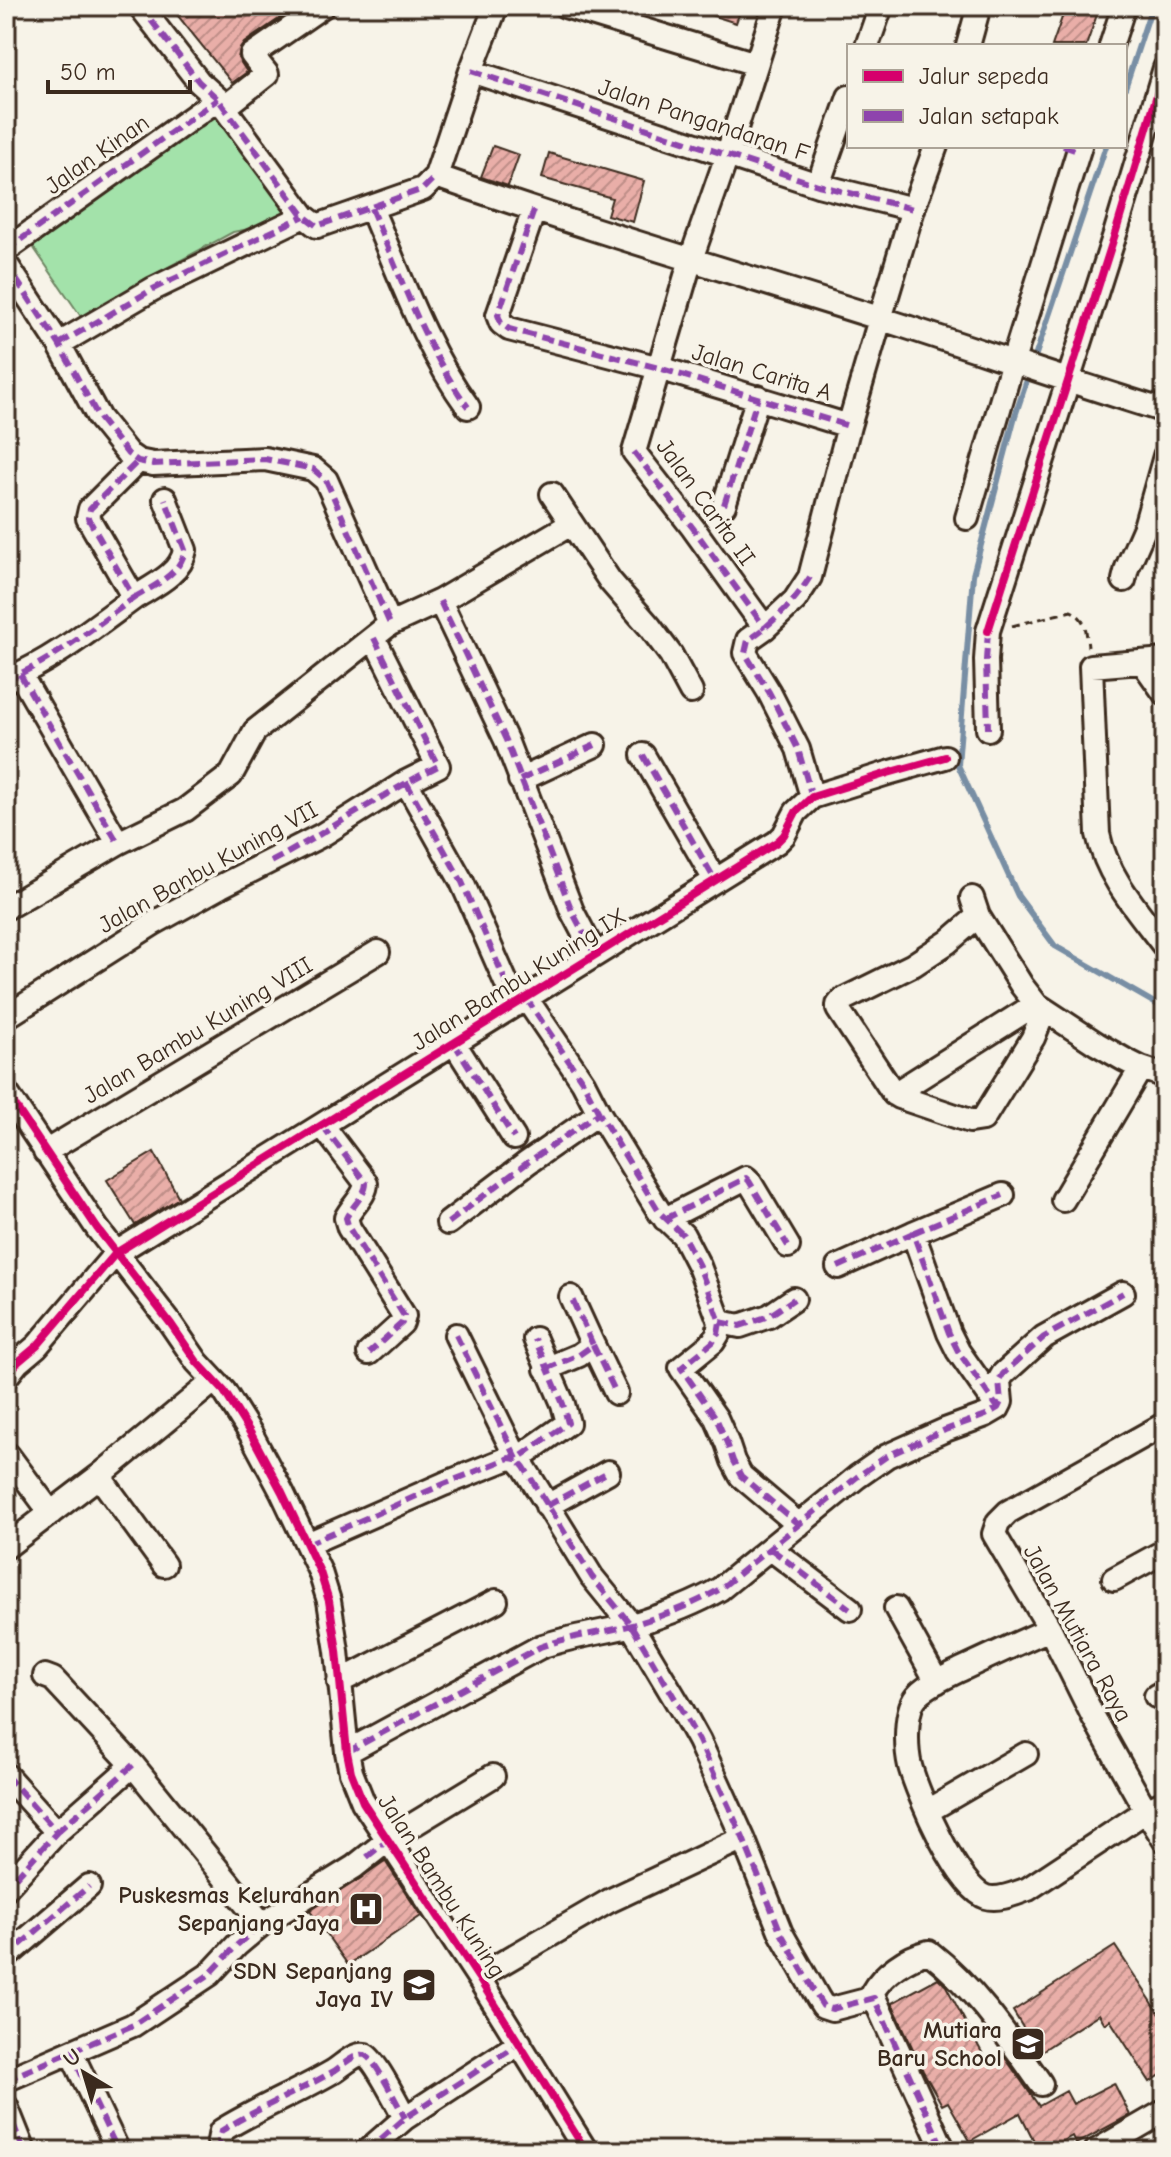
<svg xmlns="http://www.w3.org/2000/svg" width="1171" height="2157" font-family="'Comic Neue',sans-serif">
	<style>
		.park { fill: #a3e2aa; stroke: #6f8664; stroke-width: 2 }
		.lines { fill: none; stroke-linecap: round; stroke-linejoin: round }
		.stream { stroke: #788ea4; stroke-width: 6 }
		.building { fill: url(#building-hatch); stroke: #3b2a1e; stroke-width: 2 }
		.minor-casing { stroke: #3b2a1e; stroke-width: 28 }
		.path { stroke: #3b2a1e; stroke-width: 3; stroke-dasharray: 8 6; stroke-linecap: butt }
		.minor { stroke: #f7f3e8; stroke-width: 22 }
		.quiet { stroke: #8e44ad; stroke-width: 6; stroke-dasharray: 12 6; stroke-linecap: butt }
		.cycleway-casing { stroke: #f7f3e8; stroke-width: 13 }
		.cycleway { stroke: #d6006c; stroke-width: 8 }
		.labels { text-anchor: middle; stroke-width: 7; stroke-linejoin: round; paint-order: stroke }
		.street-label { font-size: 24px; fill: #3b2a1e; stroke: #f7f3e8 }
		.poi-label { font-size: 24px; font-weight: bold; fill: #3b2a1e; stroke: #f7f3e8; text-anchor: end }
	</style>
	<defs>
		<pattern id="building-hatch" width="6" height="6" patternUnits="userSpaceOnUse" patternTransform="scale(2)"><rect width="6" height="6" fill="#e9aea8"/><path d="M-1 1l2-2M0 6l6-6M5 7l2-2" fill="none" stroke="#be8e88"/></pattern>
	</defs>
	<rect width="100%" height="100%" fill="#f7f3e8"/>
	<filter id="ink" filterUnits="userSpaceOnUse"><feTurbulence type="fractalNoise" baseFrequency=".0125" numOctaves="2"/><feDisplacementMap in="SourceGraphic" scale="16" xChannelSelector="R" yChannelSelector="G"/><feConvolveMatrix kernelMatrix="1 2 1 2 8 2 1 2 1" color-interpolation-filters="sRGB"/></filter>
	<g filter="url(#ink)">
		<path class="park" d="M217,104L296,220L233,232L157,273L84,321L27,238Z"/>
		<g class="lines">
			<path class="stream" d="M1125,88L1152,6
				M1033,363L1106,146
				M1029,374L1015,416L973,575L958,765L1018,896L1055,946L1165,1009"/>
		</g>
		<path class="building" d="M170,6H279L286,14L244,43L240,49L238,58L247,72L232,83Z
			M693,6H742L736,23L692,9Z
			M1066,6H1100L1086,46H1052Z
			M493,146L519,155L508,186L481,177Z
			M549,153L644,181L633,222L607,215L612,198L542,178Z
			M154,1152L179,1198L135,1225L107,1180Z
			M385,1861L421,1916L348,1965L310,1911Z
			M1115,1946L1165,2022V2072L1150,2082L1110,2020L1105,2024L1099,2014L1037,2054L1025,2037L1028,2036L1013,2011Z
			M938,1978L946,1986L986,2060L1001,2052L1039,2106L1066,2091L1073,2104L1114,2083L1130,2115L1076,2144L1072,2136L1044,2151H1039L1020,2113L970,2141L948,2102L942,2105L923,2071L892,2003Z"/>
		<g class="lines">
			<g class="minor-casing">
				<path id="minor" d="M140,6L199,82L218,99L304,216L317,226L423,189L436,176L471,71L496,6
					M565,6L756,64
					M867,46L881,6
					M968,46L979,6
					M1111,46L1124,6
					M471,71L818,185L913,209
					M224,108L267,74L252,55L323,6
					M436,176C583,228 733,272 882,319C976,349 1070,382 1165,411
					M818,185L849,97
					M371,208C400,275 425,348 468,407
					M534,210L498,315L501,323L509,329L659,368L849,426
					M6,250L218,99
					M6,264L59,344L99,418L128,454L138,461L153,464L265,459L313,469L326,480L390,624
					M59,344L153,289L304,216
					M552,494L610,581L650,627L671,655L691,692
					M724,505L758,397
					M967,518L1013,361L1080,146
					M1124,580L1127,568L1145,527L1165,456
					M134,598C153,586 181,574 185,550L165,499
					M440,601L506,740L572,911L595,955
					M765,628L693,528L634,452L691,259L727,156L775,6
					M1165,660L1091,666L1098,834C1107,878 1139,912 1165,947
					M1143,663L1165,694
					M20,674L118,843
					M6,680C52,661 93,628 134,598L88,518L90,509L138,461
					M988,729L986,660L988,631L1116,231L1165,68
					M643,755L715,880
					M520,780L595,745
					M406,782L462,882L516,1005
					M812,797L798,749L769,692L745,653L748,640L765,628L795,600L810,577L849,426L880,319L913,209L936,146
					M972,898L978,916L1022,986L1036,1004L1097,1044L1125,1060L1141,1068L1165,1076
					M6,908L118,843L185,810L231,775L255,731L390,624L440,601L571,524
					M978,916L948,942L913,965L842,1000L838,1005V1009L894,1094L899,1097L970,1121L983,1119L1033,1038L1044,1011
					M526,998L583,1082L599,1113
					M6,1017L154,923L221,886L322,835L406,782L438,766L374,638
					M454,1043L514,1138
					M6,1092L97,1228L171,1324L197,1362L224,1391L251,1434L282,1492L320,1572L329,1601L337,1651L347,1752L351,1772L363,1802L478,1977L586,2151
					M894,1094L1036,1004
					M322,1125L366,1183C366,1195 352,1206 346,1218L349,1228L404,1316L402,1323L369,1353
					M45,1152L378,952
					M1063,1200L1141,1068
					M665,1219L746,1178L749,1181L788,1246
					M448,1223L527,1163L599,1113L660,1213L683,1235L699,1266L720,1322L718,1334L713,1342L681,1368L716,1418L727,1443L733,1461L741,1476L799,1525
					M913,1233L1003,1195
					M838,1267L913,1233L949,1333L958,1351L998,1408
					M720,1322L740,1326L769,1316L794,1299
					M456,1335L517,1459L524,1467L592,1577L631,1625L683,1712L699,1741L743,1838L781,1933L818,1998L823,2006L832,2009L874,1998
					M593,1345L616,1393
					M546,1369L579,1355L593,1345L571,1297
					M6,1377L18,1362L37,1346L116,1253L777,842L784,835L796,812L812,797L888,773L945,757
					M1165,1424L1008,1512L998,1522L994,1534L1050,1629L1094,1718L1146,1811L1165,1841
					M8,1455L51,1513
					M99,1476L164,1565
					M547,1506L608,1472
					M307,1544L444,1484L509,1458L517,1459L568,1423L563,1404L535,1339
					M6,1547L99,1476L214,1381
					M771,1549L850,1609
					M1114,1579L1165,1551
					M896,1608L937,1682
					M1050,1629C1020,1642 990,1656 960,1670C946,1677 929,1684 918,1695C904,1708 906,1749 910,1766C918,1795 958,1888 986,1897C999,1901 1016,1893 1028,1889L1146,1811L1165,1802
					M45,1676L53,1679L133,1765L262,1924
					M339,1682L496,1601
					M1156,1696L1165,1691
					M347,1752L540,1647C570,1636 602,1633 632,1625C662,1616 693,1605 720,1589L857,1477L887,1456L945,1430L986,1415L998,1408L1001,1402L999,1381L1003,1374L1044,1337L1123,1293
					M6,1775L57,1832L6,1888
					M928,1811L1026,1754
					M57,1832L133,1765
					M6,1957L89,1886
					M478,1977L609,1901L743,1838
					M71,2052L118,2151
					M6,2080L133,2025L210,1974L237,1945L262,1924L354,1867L388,1840L493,1776
					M6,2106L24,2151
					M223,2151L219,2141L221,2131C256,2109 296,2093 332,2072C340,2068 355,2052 365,2055C375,2059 399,2107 405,2118
					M367,2151L405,2118L520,2043
					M944,2151L872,1993C883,1973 907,1957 929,1952C975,1988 1008,2037 1041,2084
					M1096,2151L1165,2111"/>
			</g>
			<path class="path" d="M1012,626L1071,611C1087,619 1086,631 1088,647"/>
			<use href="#minor" class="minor"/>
			<path class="quiet" d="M140,6L199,82L218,99L304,216L317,226L423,189L436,176
				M471,71L818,185L913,209
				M1063,146L1078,151
				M371,208C400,275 425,348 468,407
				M534,210L498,315L501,323L509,329L659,368L849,426
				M6,250L218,99
				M6,264L59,344L99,418L128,454L138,461L153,464L265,459L313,469L326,480L390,624
				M59,344L153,289L304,216
				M634,452L693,528L765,628
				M724,505L758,397
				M810,577C793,604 774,622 748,640L745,653L769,692L798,749L812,797
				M134,598C153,586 181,574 185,550L165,499
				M440,601L506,740L572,911L595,955L599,953
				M988,631L986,660L988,729
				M20,674L118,843
				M6,680C52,661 93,628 134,598L88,518L90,509L138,461
				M643,755L715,880
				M520,780L595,745
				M406,782L462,882L516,1005
				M271,862C327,832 381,795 438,766L374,638
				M526,998L583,1082L599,1113
				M454,1043L514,1138
				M322,1125L366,1183C366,1195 352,1206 346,1218L349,1228L404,1316L402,1323L369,1353
				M665,1219L746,1178L749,1181L788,1246
				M448,1223L527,1163L599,1113L660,1213L683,1235L699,1266L720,1322L718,1334L713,1342L681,1368L716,1418L727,1443L733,1461L741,1476L799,1525
				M913,1233L1003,1195
				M838,1267L913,1233L949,1333L958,1351L998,1408
				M720,1322L740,1326L769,1316L794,1299
				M456,1335L517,1459L524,1467L592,1577L631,1625L683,1712L699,1741L743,1838L781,1933L818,1998L823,2006L832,2009L874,1998L944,2151
				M593,1345L616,1393
				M546,1369L579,1355L593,1345L571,1297
				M547,1506L608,1472
				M307,1544L444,1484L509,1458L517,1459L568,1423L563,1404L535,1339
				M771,1549L850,1609
				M347,1752L540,1647C570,1636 602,1633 632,1625C662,1616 693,1605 720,1589L857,1477L887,1456L945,1430L986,1415L998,1408L1001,1402L999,1381L1003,1374L1044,1337L1123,1293
				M6,1775L57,1832L6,1888
				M57,1832L133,1765
				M367,1857L388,1840
				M6,1957L89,1886
				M71,2052L118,2151
				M6,2080L133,2025L210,1974L237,1945L262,1924
				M6,2106L24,2151
				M223,2151L219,2141L221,2131C256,2109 296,2093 332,2072C340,2068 355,2052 365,2055C375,2059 399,2107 405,2118
				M367,2151L405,2118L520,2043"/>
			<g class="cycleway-casing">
				<path id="cycleway" d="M988,631L1116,231L1165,68
					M6,1092L97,1228L171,1324L197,1362L224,1391L251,1434L282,1492L320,1572L329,1601L337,1651L347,1752L351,1772L363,1802L478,1977L586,2151
					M6,1377L18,1362L37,1346L116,1253L777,842L784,835L796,812L812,797L888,773L945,757"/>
			</g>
			<use href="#cycleway" class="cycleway"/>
		</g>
	</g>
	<defs>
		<g id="hospital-square" transform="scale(1.8)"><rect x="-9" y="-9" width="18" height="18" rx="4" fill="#3b2a1e" stroke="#f7f3e8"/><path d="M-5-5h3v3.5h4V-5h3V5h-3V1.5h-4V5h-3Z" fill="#fff"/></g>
		<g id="school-square" transform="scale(1.8)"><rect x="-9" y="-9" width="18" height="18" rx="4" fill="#3b2a1e" stroke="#f7f3e8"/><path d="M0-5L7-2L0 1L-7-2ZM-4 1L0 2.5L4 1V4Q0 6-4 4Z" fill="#fff"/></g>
	</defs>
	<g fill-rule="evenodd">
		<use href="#hospital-square" x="366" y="1909"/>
		<use href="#school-square" x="419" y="1985"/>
		<use href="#school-square" x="1028" y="2044"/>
	</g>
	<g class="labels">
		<g class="street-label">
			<text transform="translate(704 120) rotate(18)" y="8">Jalan Pangandaran F</text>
			<text transform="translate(97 154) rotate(-35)" y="8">Jalan Kinan</text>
			<text transform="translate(762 372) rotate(17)" y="8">Jalan Carita A</text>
			<text transform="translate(706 502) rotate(54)" y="8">Jalan Carita II</text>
			<text transform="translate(208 867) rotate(-29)" y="8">Jalan Banbu Kuning VII</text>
			<text transform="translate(519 979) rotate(-32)" y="8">Jalan Bambu Kuning IX</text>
			<text transform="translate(198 1030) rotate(-31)" y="8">Jalan Bambu Kuning VIII</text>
			<text transform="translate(1078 1633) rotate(61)" y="8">Jalan Mutiara Raya</text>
			<text transform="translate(442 1886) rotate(57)" y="8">Jalan Bambu Kuning</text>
		</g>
		<g class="poi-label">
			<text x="340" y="1903">Puskesmas Kelurahan<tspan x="340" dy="28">Sepanjang Jaya</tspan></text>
			<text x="393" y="1979">SDN Sepanjang<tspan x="393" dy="28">Jaya IV</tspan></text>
			<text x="1002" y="2038">Mutiara<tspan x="1002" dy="28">Baru School</tspan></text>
		</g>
	</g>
	<rect width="1171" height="2157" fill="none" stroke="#f7f3e8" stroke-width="32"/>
	<rect x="16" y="16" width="1139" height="2125" fill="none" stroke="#3b2a1e" stroke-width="3" filter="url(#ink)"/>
	<rect x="847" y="44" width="280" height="104" fill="#f7f3e8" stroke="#aca397" stroke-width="2"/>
	<rect x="863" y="70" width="40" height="12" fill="#d6006c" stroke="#aca397" stroke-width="2"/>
	<text x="919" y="84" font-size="24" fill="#3b2a1e">Jalur sepeda</text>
	<rect x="863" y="110" width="40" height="12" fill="#8e44ad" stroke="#aca397" stroke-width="2"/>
	<text x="919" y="124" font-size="24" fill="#3b2a1e">Jalan setapak</text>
	<g transform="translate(84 2073) rotate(322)" stroke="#f7f3e8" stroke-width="6" paint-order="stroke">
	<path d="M0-6L14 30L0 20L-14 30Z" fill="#3b2a1e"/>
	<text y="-12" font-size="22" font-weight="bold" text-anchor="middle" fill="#3b2a1e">U</text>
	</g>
	<path d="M48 80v12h142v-12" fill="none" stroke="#3b2a1e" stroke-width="4"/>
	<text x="60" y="80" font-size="24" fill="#3b2a1e" stroke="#f7f3e8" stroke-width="6" paint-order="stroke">50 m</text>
</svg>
